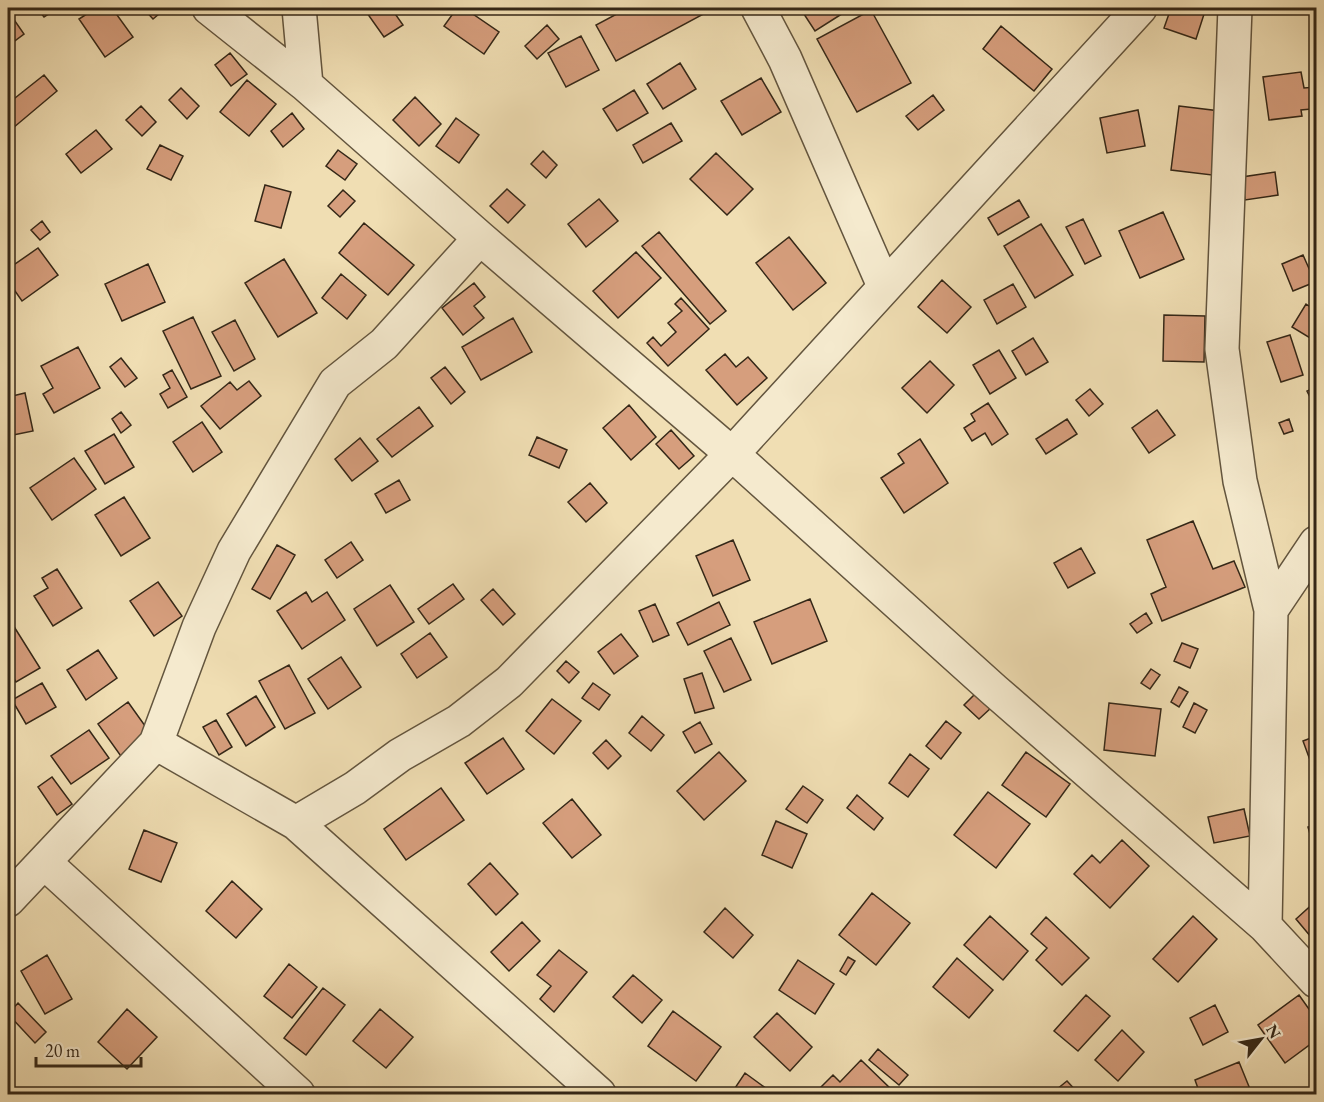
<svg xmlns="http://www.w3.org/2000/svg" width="1324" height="1102" font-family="'EB Garamond',serif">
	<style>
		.building { fill: #d69e7d; stroke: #342717; stroke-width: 1.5 }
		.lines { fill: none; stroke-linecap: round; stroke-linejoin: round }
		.minor-casing { stroke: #63553e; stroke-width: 36 }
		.minor { stroke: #f5eace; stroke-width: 33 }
	</style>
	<rect width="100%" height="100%" fill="#f0deb3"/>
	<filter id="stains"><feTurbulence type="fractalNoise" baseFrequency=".00333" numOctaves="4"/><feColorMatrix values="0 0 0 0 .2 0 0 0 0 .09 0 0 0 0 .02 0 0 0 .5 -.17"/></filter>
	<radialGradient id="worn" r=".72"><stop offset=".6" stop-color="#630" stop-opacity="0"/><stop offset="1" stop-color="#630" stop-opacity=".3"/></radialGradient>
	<path class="building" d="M37,8H58L44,17Z
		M96,8H112L133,37L105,57L79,19Z
		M143,8H166L153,19Z
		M375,8H391L403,25L384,37L367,13Z
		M457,8H464L499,32L484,54L444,26Z
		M628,8H710L711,10L616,61L596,25Z
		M800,8H846L848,10L815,31Z
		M1171,8H1206L1196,39L1164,28Z
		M871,10L911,83L857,112L817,39Z
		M8,11L24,34L8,46Z
		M547,25L559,39L537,59L525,46Z
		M1001,26L1052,69L1034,91L983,49Z
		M581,36L599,70L566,87L548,53Z
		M230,53L247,74L231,86L215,65Z
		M680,63L696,89L663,109L647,84Z
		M1301,72L1304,88L1316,87V133L1315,134L1311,109L1301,110L1302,116L1269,120L1263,77Z
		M44,75L57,91L13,128L8,121V89L15,98Z
		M761,78L781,112L742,135L721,101Z
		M247,80L276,104L249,136L220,112Z
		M181,88L199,106L187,119L169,100Z
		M634,90L648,113L617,131L603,109Z
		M933,95L944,110L918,130L906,116Z
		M415,97L441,124L419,146L393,120Z
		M141,106L156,122L142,136L126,120Z
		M1179,106L1220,111L1212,175L1171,170Z
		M1138,110L1145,146L1107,153L1100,118Z
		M292,113L304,129L283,147L271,131Z
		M456,118L479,135L459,163L436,146Z
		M671,123L682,141L643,163L633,145Z
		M96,130L112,149L81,173L66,154Z
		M160,145L183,156L171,180L147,169Z
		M338,150L357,164L345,180L326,166Z
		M543,151L557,165L546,178L531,164Z
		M716,153L753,189L727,215L690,179Z
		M1275,172L1278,195L1245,200L1242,177Z
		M265,185L291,192L281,228L255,221Z
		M507,189L525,205L508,223L490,206Z
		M343,190L355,201L340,217L328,206Z
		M599,199L618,221L586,247L568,224Z
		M1019,200L1029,217L998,235L988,218Z
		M1163,212L1184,259L1140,278L1119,231Z
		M1083,219L1101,256L1085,264L1066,227Z
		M42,221L50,232L40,240L31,230Z
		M364,223L414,265L388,295L339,253Z
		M1041,224L1073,275L1035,298L1004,246Z
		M659,232L726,311L710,324L642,246Z
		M789,237L826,283L793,310L756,263Z
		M38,248L58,275L22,301L8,281V269Z
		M636,252L661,278L618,318L593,291Z
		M1303,255L1315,282L1293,291L1282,264Z
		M284,259L317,313L278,337L245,283Z
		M148,264L165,302L122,321L105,284Z
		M341,274L366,295L347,319L322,298Z
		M942,280L971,307L947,333L918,307Z
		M474,283L485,297L474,306L484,318L463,335L442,308Z
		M1013,284L1026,307L997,324L984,300Z
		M681,298L709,329L668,366L647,343L653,337L661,346L676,332L668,323L682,311L675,304Z
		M1306,304L1316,311L1315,341L1292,327Z
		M1164,315L1205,316L1204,362L1163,361Z
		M193,317L221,376L191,389L163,331Z
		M513,318L532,352L481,380L462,347Z
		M235,320L255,359L234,371L212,332Z
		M1290,335L1303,375L1281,382L1267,342Z
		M1033,338L1048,362L1026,375L1012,351Z
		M78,347L100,388L54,413L43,394L53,388L41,366Z
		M999,350L1016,378L990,394L973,365Z
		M725,354L736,367L748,357L767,378L737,405L706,370Z
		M121,358L137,378L125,387L110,367Z
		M930,361L954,385L927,413L902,388Z
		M445,367L465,392L451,404L431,378Z
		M172,370L187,397L168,408L160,394L170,388L163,375Z
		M249,381L261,396L220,429L201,406L230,382L237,390Z
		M1316,387V409L1307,391Z
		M1090,389L1103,404L1089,416L1076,400Z
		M25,393L33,431L8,436V397Z
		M988,403L1008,434L992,445L985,433L972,441L964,428L975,421L971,414Z
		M629,405L656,437L631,460L603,428Z
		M419,407L433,426L392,457L377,439Z
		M1157,410L1175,435L1149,453L1132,428Z
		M121,412L131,425L121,433L112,419Z
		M1067,419L1077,434L1046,454L1036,439Z
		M1289,419L1293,431L1284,434L1279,423Z
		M202,422L222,452L193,472L173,442Z
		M671,430L694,456L679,469L656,444Z
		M114,434L134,467L105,484L85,451Z
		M537,437L567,450L559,468L529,455Z
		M360,438L378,461L352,481L335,459Z
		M920,439L948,483L904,513L881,478L904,463L898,454Z
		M74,458L96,489L52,520L30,488Z
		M399,480L410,500L386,513L375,494Z
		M590,483L607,503L586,522L568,502Z
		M124,497L150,538L121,556L95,515Z
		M1193,521L1213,569L1234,561L1245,587L1162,621L1151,594L1166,587L1147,540Z
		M733,540L750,580L713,596L696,556Z
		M351,542L363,560L337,578L325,560Z
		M277,545L295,555L270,599L252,589Z
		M1081,548L1095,573L1068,588L1054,563Z
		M57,569L82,608L53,626L34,596L48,588L42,578Z
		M158,582L182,616L154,636L130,601Z
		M453,584L464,599L429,624L418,609Z
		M390,585L414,622L377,646L354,609Z
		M493,589L515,614L503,625L481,600Z
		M306,592L312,602L327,592L345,620L302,649L277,611Z
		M810,599L827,641L772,664L754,622Z
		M719,602L730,625L688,645L677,623Z
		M655,604L669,635L653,642L639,611Z
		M1146,613L1152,623L1137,633L1130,624Z
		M8,617L40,668L16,682L8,668Z
		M430,633L447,657L417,678L401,654Z
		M621,634L638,656L614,674L598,652Z
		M731,638L751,680L724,692L704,651Z
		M1182,643L1198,649L1190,668L1174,661Z
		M98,650L117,678L86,700L67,670Z
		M341,657L361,687L328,709L308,679Z
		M566,661L579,672L569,683L557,671Z
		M289,665L315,713L285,729L259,681Z
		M1151,669L1160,675L1150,689L1141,683Z
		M702,673L714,708L695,713L684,679Z
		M42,683L56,707L26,724L12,700Z
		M593,683L610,695L599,710L582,698Z
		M1179,687L1188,692L1179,707L1171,702Z
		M977,692L992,707L979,719L964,705Z
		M256,696L275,727L246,746L227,714Z
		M552,699L581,721L554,754L526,731Z
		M128,702L153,737L123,759L98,724Z
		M1109,703L1161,709L1155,756L1104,750Z
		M1194,703L1207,710L1195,733L1183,727Z
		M642,716L664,735L651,751L629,733Z
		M216,720L232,747L219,755L203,727Z
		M946,721L961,733L941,759L926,746Z
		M700,722L712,744L695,753L683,732Z
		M89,730L109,758L71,784L51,756Z
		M1316,736V771H1314L1303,741Z
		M503,738L524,769L487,794L465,763Z
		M606,740L621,756L608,769L593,753Z
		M719,752L746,781L704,820L677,791Z
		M1026,752L1070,784L1046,817L1002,785Z
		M910,754L929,769L908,797L889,783Z
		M52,777L72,804L57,815L38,787Z
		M803,786L823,800L807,823L786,809Z
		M441,788L464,820L406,860L384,829Z
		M988,792L1030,824L996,868L954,835Z
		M857,795L883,818L874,830L847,808Z
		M572,799L601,835L572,858L543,823Z
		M1244,809L1250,836L1214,843L1208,817Z
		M776,821L807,834L792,868L762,855Z
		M1316,825V855L1308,827Z
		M144,830L177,843L161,882L129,869Z
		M1122,840L1149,866L1110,908L1074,874L1092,855L1100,863Z
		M490,863L518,894L496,915L468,884Z
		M232,881L262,909L236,938L206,911Z
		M872,893L910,923L876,965L839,935Z
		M1316,901V943L1296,919Z
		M725,908L753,935L733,958L704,932Z
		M990,916L1028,951L1003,980L964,945Z
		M1193,916L1217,939L1178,982L1153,959Z
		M1046,917L1089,958L1062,985L1036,960L1047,948L1031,934Z
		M522,922L540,941L509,971L491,952Z
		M559,950L587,972L554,1012L540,999L551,986L537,975Z
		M47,955L72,999L45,1014L21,971Z
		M848,957L855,961L846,975L840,971Z
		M957,958L993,990L969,1018L933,987Z
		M798,960L834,984L815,1014L779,990Z
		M289,964L317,987L292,1018L264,996Z
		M633,975L662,1000L642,1023L613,997Z
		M323,988L345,1005L306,1055L284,1038Z
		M1086,995L1110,1016L1078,1051L1054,1031Z
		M1299,995L1316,1019V1040L1285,1063L1258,1025Z
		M18,1003L46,1032L35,1043L8,1014Z
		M1215,1005L1228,1032L1203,1045L1190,1018Z
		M127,1009L157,1037L127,1069L98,1042Z
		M380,1009L413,1037L386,1068L353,1041Z
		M673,1011L721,1047L696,1081L648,1046Z
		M777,1013L812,1047L790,1071L754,1037Z
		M1122,1030L1144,1052L1118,1081L1095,1060Z
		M878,1049L908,1075L899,1085L869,1060Z
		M861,1060L894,1092L891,1094H814L833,1075L840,1082Z
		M1239,1062L1252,1094H1200L1195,1080Z
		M745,1073L767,1089L763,1094H731Z
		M1067,1081L1079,1094H1051Z"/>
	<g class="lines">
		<g class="minor-casing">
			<path id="minor" d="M209,8L306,85L480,238L732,454L994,690L1265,926L1316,981
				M299,8L306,85
				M758,8L785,59L884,286
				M1235,8L1222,349L1240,481L1271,610L1265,926
				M1271,610L1316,543
				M156,743L296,823L599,1094
				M296,823L355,788L400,755L459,721L509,682L732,454L1140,8
				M44,862L298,1094
				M8,900L156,743L199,627L234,551L335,383L384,344L480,238"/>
		</g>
		<use href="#minor" class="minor"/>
	</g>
	<rect width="1324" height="1102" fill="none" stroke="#f0deb3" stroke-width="30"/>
	<rect x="9" y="9" width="1306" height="1084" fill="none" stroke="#342717" stroke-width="3"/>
	<rect x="15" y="15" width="1294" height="1072" fill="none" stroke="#342717" stroke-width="1.5"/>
	<g transform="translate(1261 1039) rotate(59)" stroke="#f5eace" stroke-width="4.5" paint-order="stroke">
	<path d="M0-4.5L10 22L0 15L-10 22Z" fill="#342717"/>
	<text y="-9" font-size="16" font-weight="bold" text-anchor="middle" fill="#342717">N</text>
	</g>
	<path d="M36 1057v9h105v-9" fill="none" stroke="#342717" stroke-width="3"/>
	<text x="45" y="1057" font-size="18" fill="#342717" stroke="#f5eace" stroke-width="4.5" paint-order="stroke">20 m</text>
	<rect width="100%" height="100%" filter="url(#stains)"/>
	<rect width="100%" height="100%" fill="url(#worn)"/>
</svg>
